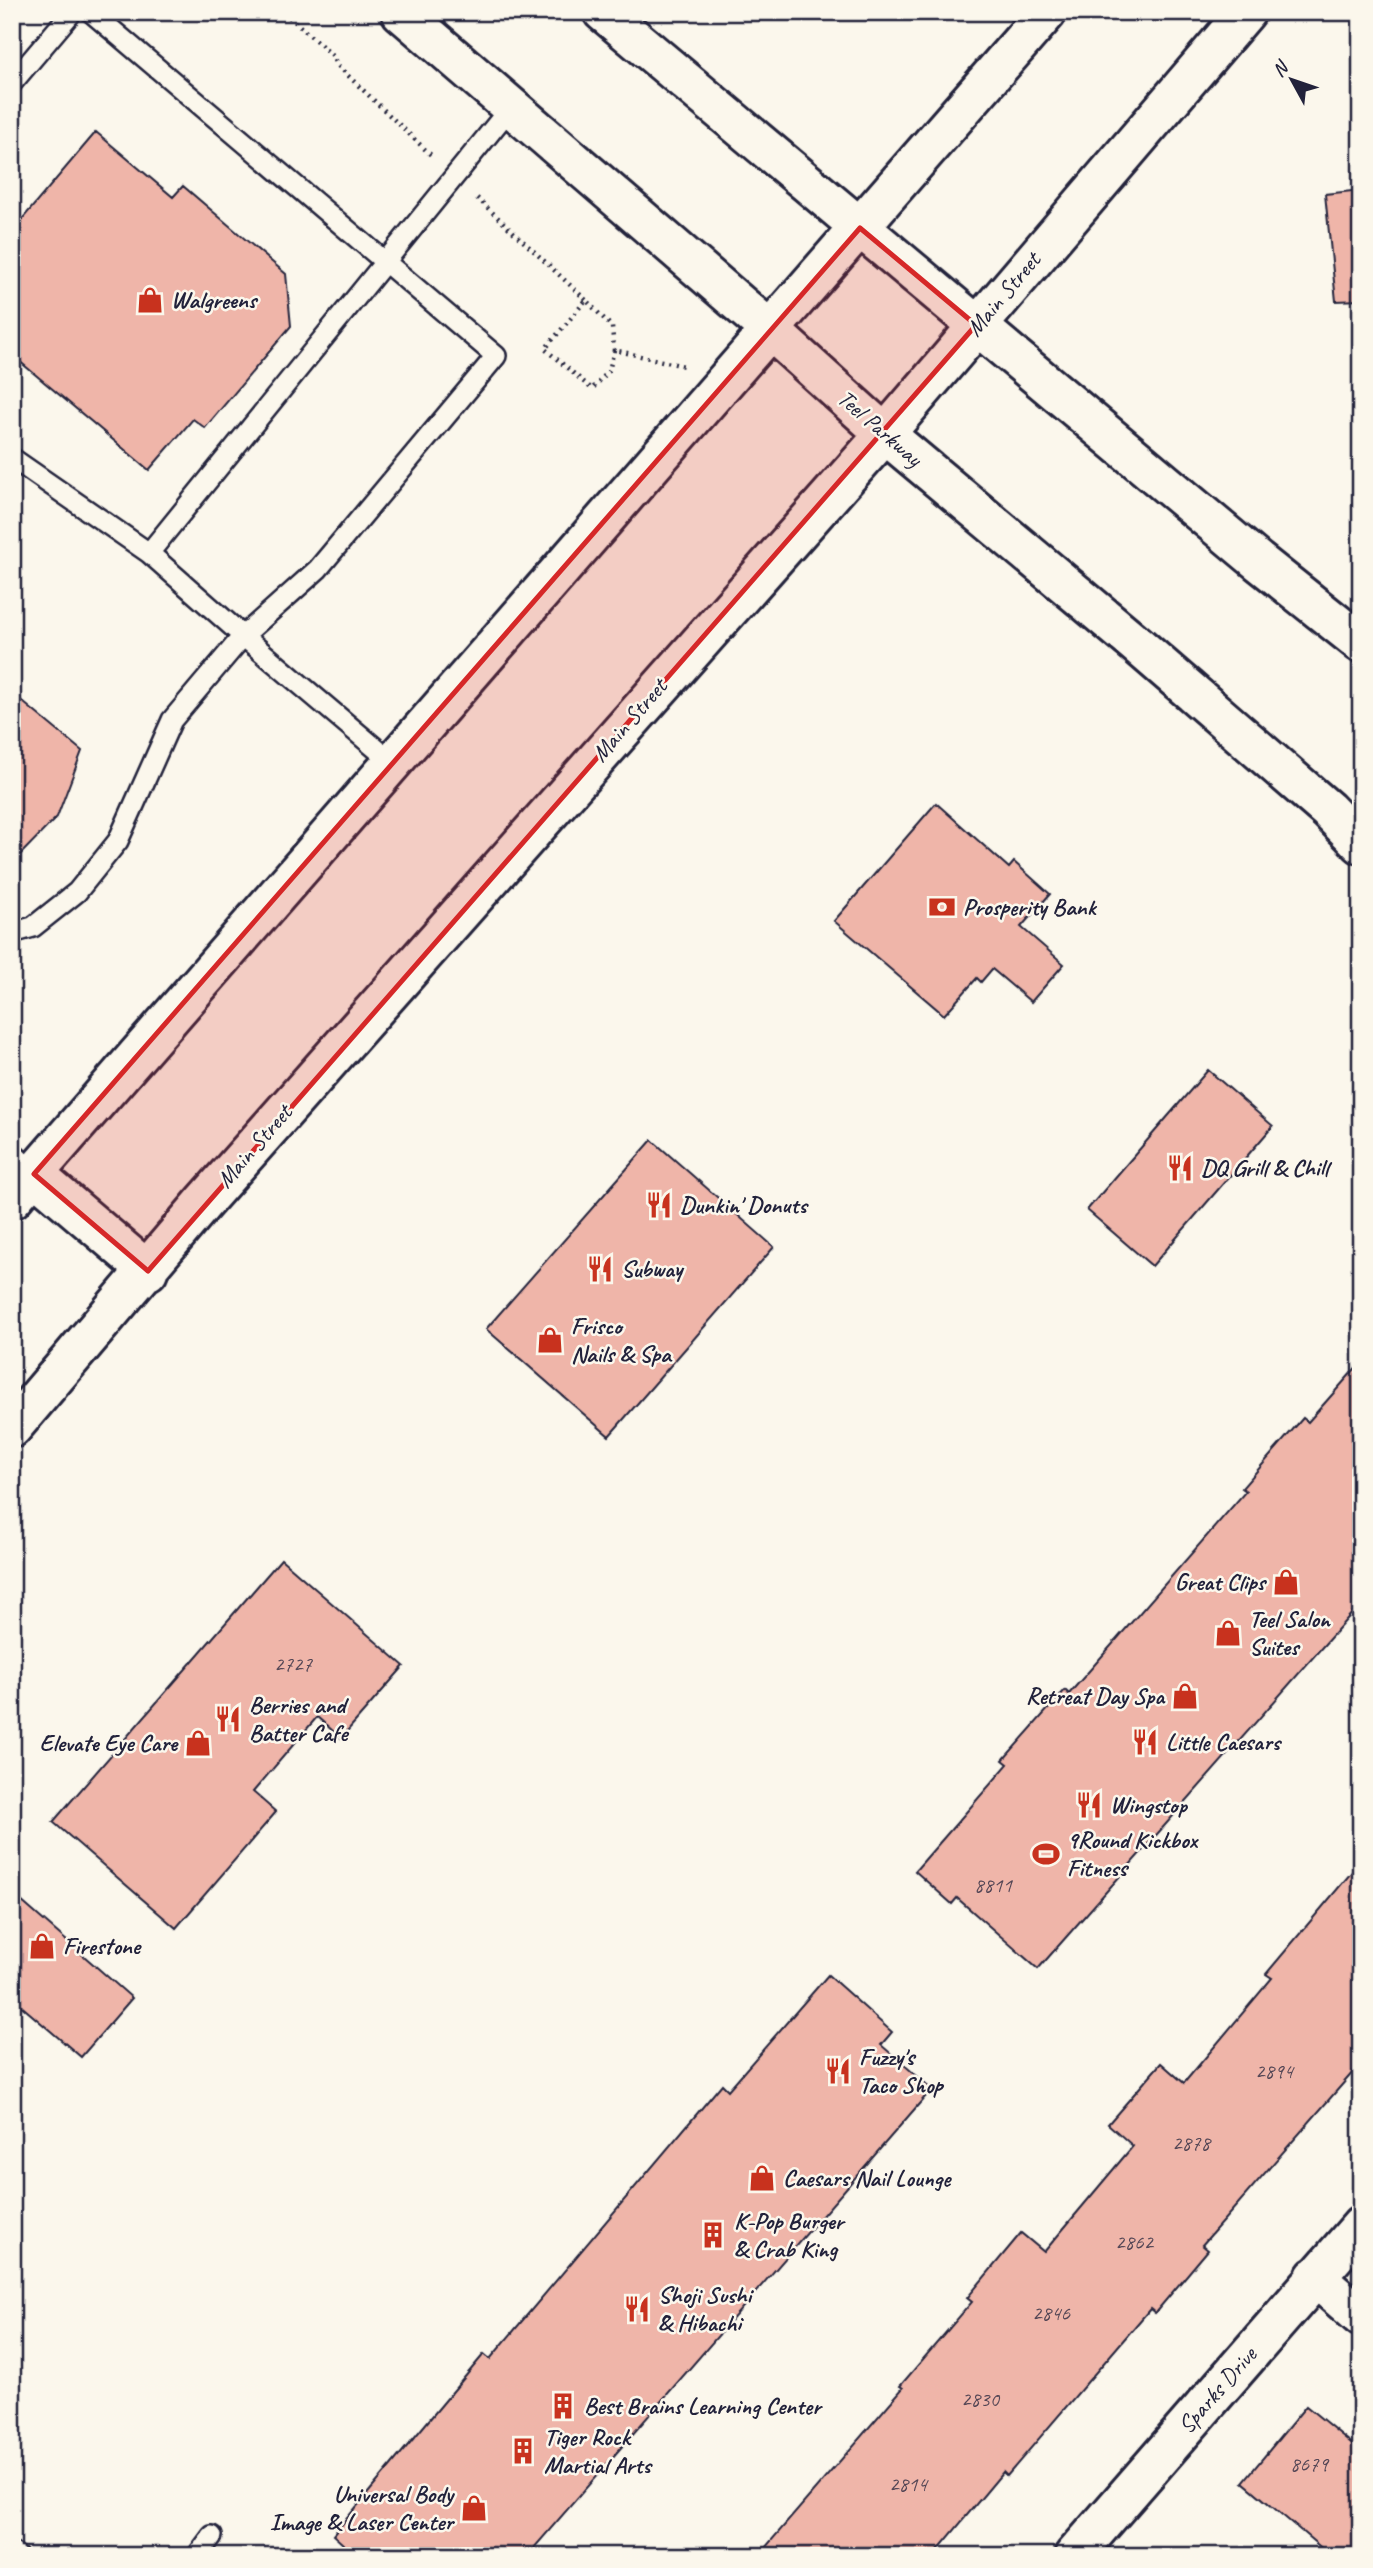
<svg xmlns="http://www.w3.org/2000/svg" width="1373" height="2568" font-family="Caveat,sans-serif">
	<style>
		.building { fill: #efb5a9; stroke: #22223b; stroke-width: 2 }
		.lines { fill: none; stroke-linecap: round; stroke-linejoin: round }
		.lane-casing { stroke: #22223b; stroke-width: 24 }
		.street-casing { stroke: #22223b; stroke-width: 44 }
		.secondary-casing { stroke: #22223b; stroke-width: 44 }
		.path { stroke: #22223b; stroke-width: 4.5; stroke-dasharray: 2 5; stroke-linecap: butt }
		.lane { stroke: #fbf7ec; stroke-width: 19 }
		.street { stroke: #fbf7ec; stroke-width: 38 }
		.secondary { stroke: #fbf7ec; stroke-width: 38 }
		.marked { fill: #d62828; fill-opacity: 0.2; stroke: #d62828; stroke-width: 5; stroke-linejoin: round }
		.labels { text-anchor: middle; stroke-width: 5; stroke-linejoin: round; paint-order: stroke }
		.number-label { font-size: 21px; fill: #554756 }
		.street-label { font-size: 24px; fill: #22223b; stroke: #fbf7ec }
		.poi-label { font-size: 24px; font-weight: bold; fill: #22223b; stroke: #fbf7ec; text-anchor: start }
	</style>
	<rect width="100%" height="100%" fill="#fbf7ec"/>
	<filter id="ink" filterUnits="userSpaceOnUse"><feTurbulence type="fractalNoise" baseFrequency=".0143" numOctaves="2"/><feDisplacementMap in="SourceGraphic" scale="14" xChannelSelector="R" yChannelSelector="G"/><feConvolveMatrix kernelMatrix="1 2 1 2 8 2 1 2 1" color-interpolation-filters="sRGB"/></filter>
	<g filter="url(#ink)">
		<path class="building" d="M96,132L173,197L183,186L286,274L291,326L205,428L193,419L149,470L12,355V231Z
			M1361,190V300L1336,301L1325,194Z
			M12,693L82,751L57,817L12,863Z
			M936,803L1009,868L1014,862L1050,894L1021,927L1064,964L1031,1002L992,969L981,982L977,978L944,1015L834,921Z
			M1208,1070L1273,1126L1152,1266L1087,1210Z
			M652,1140L774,1247L609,1436L486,1329Z
			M1361,1362V1603L1038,1969L957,1898L952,1904L915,1871L1008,1764L1003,1760L1065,1690L1069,1694L1246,1491L1242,1488L1303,1418L1308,1422Z
			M281,1559L404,1666L341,1738L317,1717L253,1792L276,1812L176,1928L53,1822Z
			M1361,1861V2063L1202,2245L1208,2250L1155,2313L1150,2309L1007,2476L1003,2472L933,2556H758L903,2388L900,2386L972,2302L967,2298L1021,2233L1044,2252L1133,2146L1108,2124L1161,2063L1184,2083L1272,1978L1266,1974Z
			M12,1893L132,1998L81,2057L12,1998Z
			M828,1975L892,2032L881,2045L932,2089L527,2556H356L333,2535L484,2354L490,2359L722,2084L728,2090Z
			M1306,2406L1361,2451V2556H1331L1243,2482Z"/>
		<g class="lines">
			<g class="lane-casing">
				<path id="lane" d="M12,83L72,12
					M12,458L149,553L243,636L318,569L496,356L91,12
					M149,553L510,108
					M12,933L33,927L77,892L118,841L172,720L243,636L393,763
					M12,1152L34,1174
					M12,2552L17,2556
					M197,2556L212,2536"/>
			</g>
			<g class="street-casing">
				<path id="street" d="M1315,2277L1361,2317
					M1074,2556L1361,2226"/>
			</g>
			<g class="secondary-casing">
				<path id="secondary" d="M401,12L770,330L885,434L1135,643L1328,810L1361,844
					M603,12L1258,561L1361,643
					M34,1174L148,1271
					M12,1199L1047,12
					M12,1428L204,1202L885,434L1246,12"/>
			</g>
			<path class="path" d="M284,12L332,55L338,66L432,156
				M477,198L586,300
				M614,350L609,371L592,389L545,349L586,300L612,327L614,350L684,366"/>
			<use href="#lane" class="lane"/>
			<use href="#street" class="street"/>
			<use href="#secondary" class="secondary"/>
		</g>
	</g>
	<path class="marked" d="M860,228L976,325L148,1271L34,1174Z"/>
	<defs>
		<g id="shop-bare" transform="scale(2.1)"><path d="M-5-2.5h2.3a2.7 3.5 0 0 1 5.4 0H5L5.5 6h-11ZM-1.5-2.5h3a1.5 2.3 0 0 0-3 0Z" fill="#c8321e" stroke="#fbf7ec" stroke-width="2.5" paint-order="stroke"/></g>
		<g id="bank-bare" transform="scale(2.1)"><path d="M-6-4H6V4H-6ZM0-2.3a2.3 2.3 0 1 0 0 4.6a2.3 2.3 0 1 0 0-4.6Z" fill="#c8321e" stroke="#fbf7ec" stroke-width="2.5" paint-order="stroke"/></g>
		<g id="restaurant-bare" transform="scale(2.1)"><path d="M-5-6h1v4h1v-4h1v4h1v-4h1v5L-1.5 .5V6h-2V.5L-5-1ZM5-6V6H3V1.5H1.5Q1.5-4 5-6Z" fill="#c8321e" stroke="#fbf7ec" stroke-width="2.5" paint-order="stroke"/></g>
		<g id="stadium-bare" transform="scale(2.1)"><path d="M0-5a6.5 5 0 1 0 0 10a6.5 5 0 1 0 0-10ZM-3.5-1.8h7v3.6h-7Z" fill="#c8321e" stroke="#fbf7ec" stroke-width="2.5" paint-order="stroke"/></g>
		<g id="building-bare" transform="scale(2.1)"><path d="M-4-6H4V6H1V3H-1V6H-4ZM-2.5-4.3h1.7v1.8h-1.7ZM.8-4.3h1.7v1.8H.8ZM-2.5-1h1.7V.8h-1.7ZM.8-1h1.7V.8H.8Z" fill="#c8321e" stroke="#fbf7ec" stroke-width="2.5" paint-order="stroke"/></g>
	</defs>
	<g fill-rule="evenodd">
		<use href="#shop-bare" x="150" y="300"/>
		<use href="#bank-bare" x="942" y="907"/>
		<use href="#restaurant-bare" x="1180" y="1168"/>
		<use href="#restaurant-bare" x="659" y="1205"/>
		<use href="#restaurant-bare" x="600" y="1269"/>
		<use href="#shop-bare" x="550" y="1340"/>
		<use href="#shop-bare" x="1286" y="1582"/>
		<use href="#shop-bare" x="1228" y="1633"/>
		<use href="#shop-bare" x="1185" y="1696"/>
		<use href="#restaurant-bare" x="228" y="1719"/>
		<use href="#restaurant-bare" x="1145" y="1742"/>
		<use href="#shop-bare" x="198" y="1743"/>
		<use href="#restaurant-bare" x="1089" y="1805"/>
		<use href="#stadium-bare" x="1046" y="1854"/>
		<use href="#shop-bare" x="42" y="1946"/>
		<use href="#restaurant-bare" x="838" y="2071"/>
		<use href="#shop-bare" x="762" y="2178"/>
		<use href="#building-bare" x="713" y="2235"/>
		<use href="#restaurant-bare" x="637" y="2309"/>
		<use href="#building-bare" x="563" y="2406"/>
		<use href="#building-bare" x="523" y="2451"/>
		<use href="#shop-bare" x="474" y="2508"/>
	</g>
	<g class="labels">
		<g class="number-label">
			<text x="293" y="1671">2727</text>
			<text x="993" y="1892">8811</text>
			<text x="1274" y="2078">2894</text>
			<text x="1191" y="2150">2878</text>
			<text x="1134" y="2249">2862</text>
			<text x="1051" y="2320">2846</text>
			<text x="980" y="2406">2830</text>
			<text x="1309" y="2471">8679</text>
			<text x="908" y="2491">2814</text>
		</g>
		<g class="street-label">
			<text transform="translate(1003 294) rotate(-50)" y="8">Main Street</text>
			<text transform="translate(880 428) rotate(41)" y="8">Teel Parkway</text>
			<text transform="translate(629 720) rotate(-49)" y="8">Main Street</text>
			<text transform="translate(254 1146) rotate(-49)" y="8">Main Street</text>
			<text transform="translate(1217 2390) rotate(-49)" y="8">Sparks Drive</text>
		</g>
		<g class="poi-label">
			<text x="171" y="308">Walgreens</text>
			<text x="963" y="915">Prosperity Bank</text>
			<text x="1201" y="1176">DQ Grill &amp; Chill</text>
			<text x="680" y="1213">Dunkin' Donuts</text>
			<text x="621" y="1277">Subway</text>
			<text x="571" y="1334">Frisco<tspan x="571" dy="28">Nails &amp; Spa</tspan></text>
			<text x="1265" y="1590" text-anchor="end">Great Clips</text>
			<text x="1249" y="1627">Teel Salon<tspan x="1249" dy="28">Suites</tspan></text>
			<text x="1164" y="1704" text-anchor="end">Retreat Day Spa</text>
			<text x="249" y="1713">Berries and<tspan x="249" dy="28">Batter Cafe</tspan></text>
			<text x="1166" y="1750">Little Caesars</text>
			<text x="177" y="1751" text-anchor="end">Elevate Eye Care</text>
			<text x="1110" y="1813">Wingstop</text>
			<text x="1067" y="1848">9Round Kickbox<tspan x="1067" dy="28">Fitness</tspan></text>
			<text x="63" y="1954">Firestone</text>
			<text x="859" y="2065">Fuzzy's<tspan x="859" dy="28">Taco Shop</tspan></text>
			<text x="783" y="2186">Caesars Nail Lounge</text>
			<text x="734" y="2229">K-Pop Burger<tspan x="734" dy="28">&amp; Crab King</tspan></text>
			<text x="658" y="2303">Shoji Sushi<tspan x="658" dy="28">&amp; Hibachi</tspan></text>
			<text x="584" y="2414">Best Brains Learning Center</text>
			<text x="544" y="2445">Tiger Rock<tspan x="544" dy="28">Martial Arts</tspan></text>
			<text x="453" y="2502" text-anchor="end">Universal Body<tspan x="453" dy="28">Image &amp; Laser Center</tspan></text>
		</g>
	</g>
	<rect width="1373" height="2568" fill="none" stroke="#fbf7ec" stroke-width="42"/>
	<rect x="21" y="21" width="1331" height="2526" fill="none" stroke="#22223b" stroke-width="2.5" filter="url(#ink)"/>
	<g transform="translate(1292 80) rotate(310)" stroke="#fbf7ec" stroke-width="5" paint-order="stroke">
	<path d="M0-5L12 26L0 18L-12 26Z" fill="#22223b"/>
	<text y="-10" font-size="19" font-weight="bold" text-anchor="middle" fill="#22223b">N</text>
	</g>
</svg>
